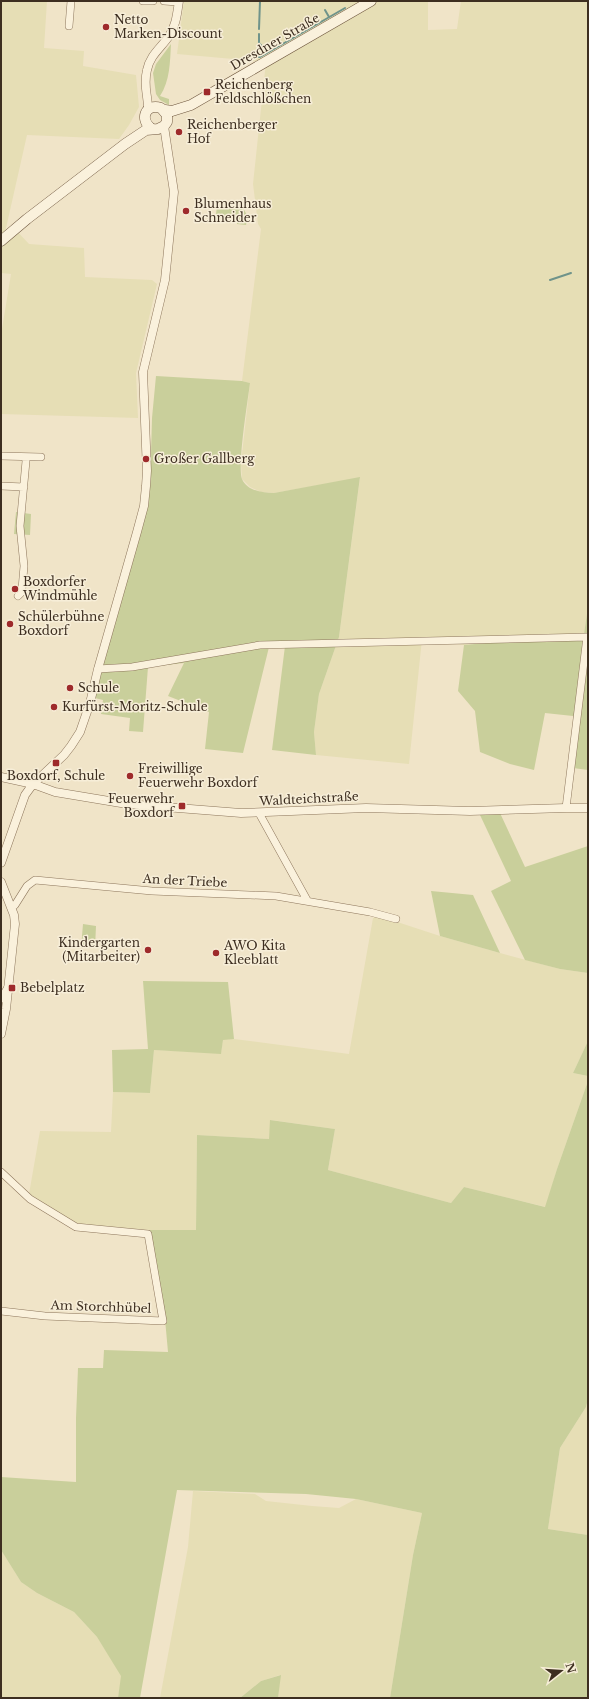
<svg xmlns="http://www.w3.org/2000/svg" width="589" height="1699" font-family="'Libre Baskerville',serif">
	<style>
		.farmland { fill: #e6deb5 }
		.green { fill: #c9cf9b }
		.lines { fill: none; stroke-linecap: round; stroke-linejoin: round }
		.stream { stroke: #6f938a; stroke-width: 2 }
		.minor-casing { stroke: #8d765c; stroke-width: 8 }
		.tertiary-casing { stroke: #8d765c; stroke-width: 9 }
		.secondary-casing { stroke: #6f573f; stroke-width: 11 }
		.minor { stroke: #faf1dc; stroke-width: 7 }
		.tertiary { stroke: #faf1dc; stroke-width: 8 }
		.secondary { stroke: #faf1dc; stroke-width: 10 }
		.poi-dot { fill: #9e2a2b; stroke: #f7eed8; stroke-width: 1.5 }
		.labels { text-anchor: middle; stroke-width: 3; stroke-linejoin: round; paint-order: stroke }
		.poi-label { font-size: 12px; fill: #3d2e20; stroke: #f7eed8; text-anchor: start }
		.street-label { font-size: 12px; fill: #3d2e20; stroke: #f7eed8 }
	</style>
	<rect width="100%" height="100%" fill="#f0e4c8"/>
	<path class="farmland" d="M1,1H47L44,48L84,51L83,66L136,75L139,107L129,125L119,139L27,135L4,237L15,229L29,244L84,248L85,277L152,280L157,284L136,373L138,418L1,414V335L11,274L1,273Z
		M184,1H428V30L457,29L461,1H588V607L584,634L464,645L422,639L409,764L316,755L314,732L319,694L339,637L360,478L274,493L261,492L250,487L242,479L241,463L250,383L242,381L261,229L258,224L253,184L266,62L177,54Z
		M379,916L440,936L500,953L560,969L588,973V1041L573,1073L588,1076V1081L557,1169L546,1207L464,1187L451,1203L328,1170L335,1129L271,1120L269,1139L197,1135L196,1230H150L76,1225L29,1194L40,1131L111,1132L113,1092L150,1093L154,1050L221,1053L223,1039H234L349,1054L373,918Z
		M588,1399V1535L548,1529L560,1448L586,1407Z
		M193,1491L255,1494L266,1501L312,1506L339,1508L356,1499L422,1513L413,1555L390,1698H278L280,1675L261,1681L240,1698H160L188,1547Z
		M1,1550L21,1582L37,1593L74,1612L97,1637L122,1676L118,1698H1Z"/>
	<path class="green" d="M171,44C170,62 170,81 160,96L169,99V105L160,100L156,94L153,73L156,64Z
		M217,206H242L248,217L246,225L237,224V219L220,218L219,222H215Z
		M156,376L242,381L250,383C248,399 237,467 242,479C247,491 263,493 274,493L360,477L339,637L319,694L314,732L316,755L272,750L285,646L269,647L243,753L205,749L209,712L168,696L184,663L148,667L143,732L129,731L130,718L101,714L103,700L95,698L101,672L140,533L150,490L152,418Z
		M16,512L31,514L30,535L14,534Z
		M588,607V770L573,768V716L545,713L534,770L510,764L480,752L475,711L458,691L464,645L584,634Z
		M500,813L525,867L588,846V973L560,969L525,960L491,891L511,881L480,815Z
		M431,891L473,895L500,953L440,936Z
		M83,924L96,926L95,948H81Z
		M143,981L228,982L234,1039L223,1040L221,1054L154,1050L150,1093L113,1092L112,1050L148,1049Z
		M588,1041V1076L573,1073Z
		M588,1081V1399L586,1407L560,1448L548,1529L588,1535V1698H390L413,1555L422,1513L356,1499L306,1494L177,1490L140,1698H118L121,1676L97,1637L74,1612L37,1593L21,1582L1,1550V1477L76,1482V1418L78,1368H103L104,1350L168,1352L165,1319L150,1230H196L197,1135L269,1139L270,1120L335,1129L328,1170L451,1203L464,1187L545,1207L557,1169Z
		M281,1675L278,1698H240L261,1681Z"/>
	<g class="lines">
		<path class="stream" d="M325,10L329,17
			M259,29L260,1
			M259,34V43L267,52
			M257,57H260L345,8
			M550,280L571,273"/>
		<g class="minor-casing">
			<path id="minor" d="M143,1H153
				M164,1L178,2
				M69,26L71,1
				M1,456L41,457
				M1,486L24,487
				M18,596L21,593L22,589L24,566L20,526L26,461L25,457
				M98,669L132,667L260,645L587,637L566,808
				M259,813L307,900
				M11,907L15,905L27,886L35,880L152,891L276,896L370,912L396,919
				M1,999L8,987
				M1,1172L30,1199L76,1227L148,1234L163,1321L45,1316L1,1311"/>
		</g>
		<g class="tertiary-casing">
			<path id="tertiary" d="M148,109C148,94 143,86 147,70C150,55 161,48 169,36C176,26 177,14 179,1
				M1,777L33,784L55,792L127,804L241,813L366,808L470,811L566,808H588
				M1,863L25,795L33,784L64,755L71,746L80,732L90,703L98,669L137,532L144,506L146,486L147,471L143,372L165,280L174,192L164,126
				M1,882L14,915L15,924L6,1009L1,1034"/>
		</g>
		<g class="secondary-casing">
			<path id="secondary" d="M165,110L172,111L191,105L371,1
				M1,241L27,219L125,144L146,130L158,129L164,126L167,122V115L161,108C145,103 139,120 152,129"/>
		</g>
		<use href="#minor" class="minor"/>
		<use href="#tertiary" class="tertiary"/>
		<use href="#secondary" class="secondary"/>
	</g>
	<g class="poi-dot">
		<circle cx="106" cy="27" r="4"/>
		<rect x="203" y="88" width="8" height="8" rx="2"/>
		<circle cx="179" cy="132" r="4"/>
		<circle cx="186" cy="211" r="4"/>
		<circle cx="146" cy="459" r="4"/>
		<circle cx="15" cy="589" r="4"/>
		<circle cx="10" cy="624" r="4"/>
		<circle cx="70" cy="688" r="4"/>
		<circle cx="54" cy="707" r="4"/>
		<rect x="52" y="759" width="8" height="8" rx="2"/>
		<circle cx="130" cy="776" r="4"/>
		<rect x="178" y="802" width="8" height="8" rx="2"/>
		<circle cx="148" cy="950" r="4"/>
		<circle cx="216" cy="953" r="4"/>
		<rect x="8" y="984" width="8" height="8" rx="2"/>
	</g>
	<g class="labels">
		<g class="poi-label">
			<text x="114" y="24">Netto<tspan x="114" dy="14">Marken-Discount</tspan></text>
			<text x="215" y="89">Reichenberg<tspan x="215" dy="14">Feldschlößchen</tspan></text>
			<text x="187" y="129">Reichenberger<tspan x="187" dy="14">Hof</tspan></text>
			<text x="194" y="208">Blumenhaus<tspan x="194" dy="14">Schneider</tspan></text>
			<text x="154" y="463">Großer Gallberg</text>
			<text x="23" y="586">Boxdorfer<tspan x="23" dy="14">Windmühle</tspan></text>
			<text x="18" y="621">Schülerbühne<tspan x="18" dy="14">Boxdorf</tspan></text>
			<text x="78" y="692">Schule</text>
			<text x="62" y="711">Kurfürst-Moritz-Schule</text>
			<text x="138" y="773">Freiwillige<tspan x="138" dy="14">Feuerwehr Boxdorf</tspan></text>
			<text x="56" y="780" text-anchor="middle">Boxdorf, Schule</text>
			<text x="174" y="803" text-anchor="end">Feuerwehr<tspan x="174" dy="14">Boxdorf</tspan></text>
			<text x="140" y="947" text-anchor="end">Kindergarten<tspan x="140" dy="14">(Mitarbeiter)</tspan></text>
			<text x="224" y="950">AWO Kita<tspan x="224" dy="14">Kleeblatt</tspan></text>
			<text x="20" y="992">Bebelplatz</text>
		</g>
		<g class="street-label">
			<text transform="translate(275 42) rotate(-30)" y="4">Dresdner Straße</text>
			<text transform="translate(309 799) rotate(-3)" y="4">Waldteichstraße</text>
			<text transform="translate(185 881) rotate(3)" y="4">An der Triebe</text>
			<text transform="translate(101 1307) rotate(2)" y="4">Am Storchhübel</text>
		</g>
	</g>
	<rect width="589" height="1699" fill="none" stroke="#3d2e20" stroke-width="4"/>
	<g transform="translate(561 1671) rotate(73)" stroke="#f7eed8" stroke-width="3" paint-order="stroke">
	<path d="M0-3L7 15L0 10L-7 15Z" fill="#3d2e20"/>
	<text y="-6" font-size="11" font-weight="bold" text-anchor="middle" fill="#3d2e20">N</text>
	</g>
</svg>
